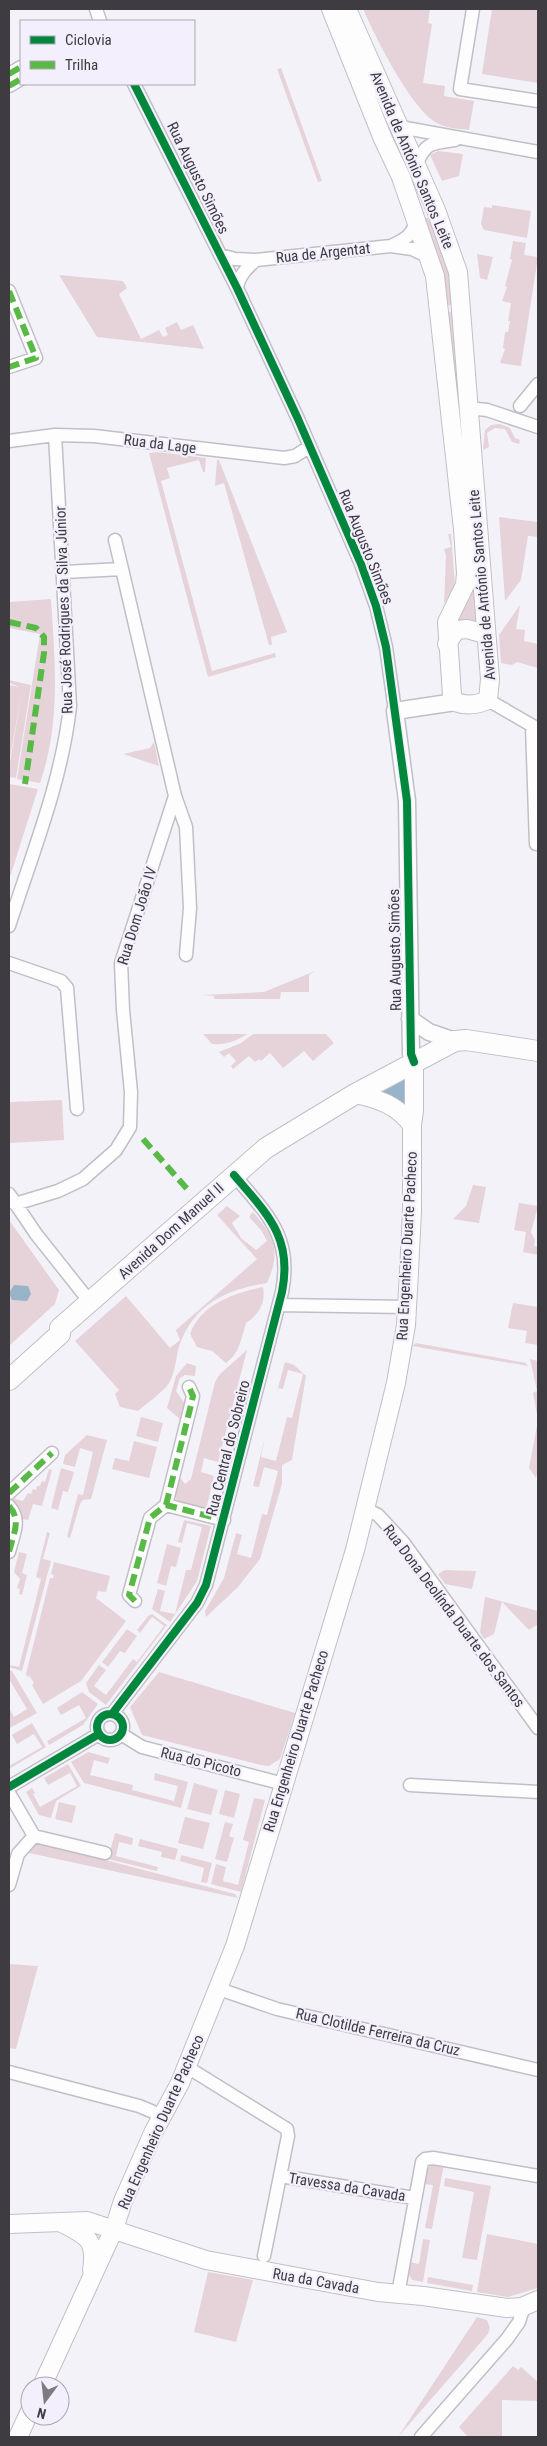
<svg xmlns="http://www.w3.org/2000/svg" width="547" height="2446" font-family="'Roboto Condensed',sans-serif">
	<style>
		.green { fill: #e5d3d9 }
		.water { fill: #97b4c8 }
		.lines { fill: none; stroke-linecap: round; stroke-linejoin: round }
		.minor-casing { stroke: #c1bfc5; stroke-width: 15 }
		.tertiary-casing { stroke: #c1bfc5; stroke-width: 19 }
		.secondary-casing { stroke: #c1bfc5; stroke-width: 20 }
		.primary-casing { stroke: #c1bfc5; stroke-width: 22 }
		.minor { stroke: #fdfdfe; stroke-width: 12 }
		.tertiary { stroke: #fdfdfe; stroke-width: 16 }
		.secondary { stroke: #fdfdfe; stroke-width: 18 }
		.primary { stroke: #fdfdfe; stroke-width: 20 }
		.quiet { stroke: #58b947; stroke-width: 6; stroke-dasharray: 12 6; stroke-linecap: butt }
		.cycleway-casing { stroke: #f3effc; stroke-width: 11 }
		.cycleway { stroke: #00873e; stroke-width: 8 }
		.labels { text-anchor: middle; stroke-width: 4.5; stroke-linejoin: round; paint-order: stroke }
		.street-label { font-size: 15px; fill: #3e3c41; stroke: #f3effc }
	</style>
	<rect width="100%" height="100%" fill="#f4f2f9"/>
	<path class="green" d="M363,9H430L428,23L432,24L423,83L445,86L444,96L474,101L469,130C458,129 445,128 435,122C409,105 376,38 363,9Z
		M492,9H538V83L482,74Z
		M281,68L322,181L318,182L277,69Z
		M438,151L463,154L459,176L442,181L430,155Z
		M492,205L531,211L527,238L484,230L481,224L484,207L492,208Z
		M435,215L457,304L443,306L421,220Z
		M513,241L526,243L524,255L538,257L521,366L500,363L505,349L503,348L505,332H508L510,321H508L511,303L502,301L507,287L505,286L512,260L510,259Z
		M477,254L493,257L487,280L480,278Z
		M59,275L123,281L127,288L119,294L141,339L159,330L163,337L168,335L165,328L177,322L181,330L193,325L204,349L97,337Z
		M458,311L461,408H459L444,313Z
		M500,424L510,428L515,438L520,440L519,444L512,442L505,429L495,428L487,433L489,447L483,450L485,430L491,425Z
		M157,452L206,458L205,472H203L199,460L167,468L170,478L161,481L212,671L275,653L276,657L208,677L149,453Z
		M217,460H219L287,632L271,637L272,645H269L224,483L215,486Z
		M499,517L538,522V537L528,536L521,580L505,601Z
		M448,534H451L455,585L444,604L446,556L444,549L451,547Z
		M468,539L479,622L455,625Z
		M51,599C55,662 61,722 40,783L17,779L40,634L9,628V602Z
		M520,605L516,629L525,630L524,641L538,644V668L517,662L512,665L501,663L499,635Z
		M9,680L31,685L16,778L9,777V768L22,691L9,763V685L20,687L9,683Z
		M154,742L159,766L123,754L150,748Z
		M9,784L38,789L9,880Z
		M315,971L309,975V992H281L280,999H214V996L202,995L264,992Z
		M203,1034H247C237,1041 225,1045 212,1044Z
		M253,1034H326L334,1043L313,1061L304,1051L283,1068L270,1053L261,1061L259,1059L255,1062L249,1056L233,1069L231,1066L236,1061L229,1053L224,1057L219,1052L241,1043Z
		M62,1100L64,1140L9,1143V1102Z
		M473,1185L486,1187L479,1223L453,1219L466,1206Z
		M519,1203L538,1206L531,1232L535,1240L534,1246L538,1247V1255L523,1252L526,1232L514,1230Z
		M227,1206L240,1216L232,1223L241,1238L256,1250L267,1241L261,1230L249,1217L253,1212C275,1237 281,1252 267,1283C224,1290 191,1306 178,1350C176,1360 174,1378 167,1386C159,1395 147,1403 138,1411L120,1407L115,1394L119,1390L75,1341L126,1296L170,1348L180,1340L176,1330L257,1259L217,1215Z
		M9,1220L59,1290L55,1304L9,1346Z
		M263,1287C266,1302 259,1315 246,1323C241,1339 240,1353 226,1363L212,1351L197,1347L190,1334C201,1304 234,1293 263,1287Z
		M513,1303L538,1307V1345L525,1343L527,1331L508,1328Z
		M416,1343L526,1363L528,1366L412,1346Z
		M247,1350L218,1462L204,1458L201,1472L214,1476L206,1510L178,1502L174,1495L178,1475L185,1484L191,1479L215,1382L220,1374Z
		M530,1359L538,1361V1468L536,1478L529,1468L538,1420L533,1393L537,1391Z
		M285,1362L294,1365L306,1376L292,1460L282,1465V1484L260,1559L238,1587L206,1617L205,1611L224,1578L236,1533L242,1535L237,1554L251,1558L262,1514L267,1515L278,1471L264,1467L259,1487L253,1486L265,1437L261,1457L276,1461L287,1417L292,1418L303,1374L288,1370L283,1389L278,1388Z
		M187,1363L196,1366L195,1376L185,1375L180,1378L176,1391L185,1404L181,1420L167,1408L176,1376Z
		M141,1417L163,1423L158,1442L136,1436Z
		M87,1435L107,1440L91,1499L83,1500L80,1504L70,1538L67,1537L78,1494L83,1495L93,1452L80,1448L75,1467L63,1464L65,1455Z
		M134,1441L157,1447L149,1478L112,1469L115,1458L129,1461Z
		M61,1468L74,1472L68,1492L63,1491L58,1510L51,1508Z
		M49,1469L52,1470L42,1506L33,1504L28,1520L21,1519L11,1506L13,1498L23,1501L28,1493L31,1494L33,1489L36,1490L37,1486H40L42,1481L45,1482Z
		M184,1520L211,1526L197,1581L170,1622L152,1609L158,1589L165,1591L160,1611L175,1614L186,1570H191L202,1527L187,1523L182,1543L178,1542Z
		M47,1532L50,1533L43,1559L51,1561L22,1671L9,1667V1665L19,1667L41,1579L36,1577Z
		M167,1544L181,1548L176,1567L171,1566L166,1586L157,1583Z
		M19,1552L27,1554L22,1573L27,1575L22,1595L19,1594L20,1589L17,1588L20,1579L14,1572Z
		M54,1562L110,1576L106,1592L98,1591L96,1598L126,1621L81,1681L43,1704L32,1685L34,1683L29,1675L28,1678L26,1674L50,1578H53L54,1575L51,1574Z
		M445,1570L476,1571L472,1589L445,1584L438,1574Z
		M485,1597L538,1611V1624L529,1630L502,1602L494,1634L484,1639L480,1632Z
		M152,1614L167,1625L106,1705L89,1692L86,1683L99,1665L106,1670L94,1686L106,1695L133,1659L137,1662L164,1626L152,1617L140,1633L137,1630L148,1616Z
		M127,1629L137,1636L125,1653L120,1651L108,1667L102,1662Z
		M9,1670L12,1671L37,1713L10,1728L9,1708L14,1717L27,1709L9,1679Z
		M159,1672L295,1713L280,1759L269,1766L261,1765L142,1735L130,1707Z
		M82,1692L98,1704L83,1725L49,1745L47,1741L86,1718L79,1705L61,1715L57,1708Z
		M32,1723L46,1747L9,1769V1766L42,1747L34,1734L17,1744L12,1735Z
		M88,1752L110,1758L108,1764L94,1760L90,1775L133,1785L132,1790L174,1801L178,1786L154,1780L155,1773L188,1782L181,1808L84,1783L71,1762Z
		M68,1764L81,1786L56,1801L51,1818L39,1815L26,1792L32,1788L35,1793L33,1794L40,1807L77,1786L70,1773L48,1785L44,1778Z
		M194,1783L218,1790L211,1815L187,1809Z
		M225,1790L240,1794L234,1818L219,1814Z
		M254,1798L265,1800L241,1892L211,1884L216,1864L226,1867L223,1881L238,1885L249,1842L243,1840Z
		M59,1802L76,1806L72,1823L55,1819Z
		M185,1817L210,1823L203,1849L178,1843Z
		M225,1822L233,1824L229,1836L234,1838L227,1862L215,1859Z
		M115,1833L133,1838L132,1845L119,1842L116,1856L158,1867L157,1871L108,1859Z
		M140,1839L178,1849L175,1860L161,1857L162,1852L138,1846Z
		M37,1842L235,1894L238,1898L29,1853Z
		M181,1855L212,1863L207,1883L201,1882L204,1868L180,1861Z
		M9,1964L38,1966L16,2049L9,2048Z
		M430,2163L444,2164L432,2229L425,2228L433,2185L424,2184Z
		M445,2178L491,2186L477,2260L462,2258L474,2192L444,2186Z
		M487,2234L538,2244V2288L508,2297L477,2292Z
		M423,2239L430,2240L423,2282L412,2280L408,2273L409,2262L419,2264Z
		M208,2272L253,2280L236,2342L194,2332Z
		M428,2277L473,2285L472,2291L427,2283Z
		M477,2317L487,2320L490,2328L488,2334L398,2437Z
		M513,2366L518,2370L521,2367L538,2382V2401L502,2400V2437H468L459,2427Z"/>
	<path class="water" d="M409,1072L410,1111L377,1090Z
		M14,1285L28,1286L31,1294L27,1301L12,1300L9,1293Z"/>
	<g class="lines">
		<g class="minor-casing">
			<path id="minor" d="M96,9L100,21
				M473,9L460,89L538,101
				M9,74L21,67
				M134,84L237,288L298,419L361,564L376,606L386,647L395,711
				M9,86L21,79
				M400,127L538,152
				M417,164C425,142 433,143 455,140
				M391,246C404,240 414,235 416,219
				M220,255L235,259L256,260L391,246L412,249L429,257
				M237,288C239,275 247,268 256,260
				M9,291L36,358L9,367
				M520,406L538,384
				M468,408L487,410L538,427
				M9,441L55,435L94,436L284,458L295,456L309,447
				M115,540L122,569
				M488,700L538,729
				M532,726L536,844H538
				M175,796L186,827L190,908L186,955
				M9,926C32,854 62,781 70,706L55,435
				M9,963L61,981L67,988L77,1109
				M9,1194L36,1234L90,1302
				M15,1204L58,1191L83,1179L116,1150L130,1127L131,1092L123,1010L121,963L175,796L122,569L64,572
				M279,1305L407,1307
				M9,1493L52,1453
				M166,1505L191,1405L193,1396L189,1387
				M9,1506C22,1520 13,1535 9,1552
				M366,1509L378,1515L403,1542L538,1728
				M135,1601L129,1595L150,1518L166,1505L224,1520
				M112,1714L197,1603L206,1585L282,1292C293,1237 267,1214 234,1175
				M97 1727a13 13 0 1 1 26 0a13 13 0 1 1-26 0Z
				M121,1734L142,1747L284,1784
				M410,1785L538,1792
				M9,1787L99,1734
				M9,1793L34,1836L18,1854L9,1885
				M34,1836L105,1853
				M219,1989L277,2009L538,2070
				M187,2067L287,2129L288,2136L264,2256
				M9,2072L139,2106L163,2116
				M280,2176L414,2198
				M398,2294L422,2162L425,2159L433,2158L538,2176
				M421,2437L507,2339L519,2322L524,2306"/>
		</g>
		<g class="tertiary-casing">
			<path id="tertiary" d="M410,1019L429,1032L455,1041
				M414,1062L411,1054L407,801L395,711L455,702"/>
		</g>
		<g class="secondary-casing">
			<path id="secondary" d="M331,9L383,139L401,177L435,276L463,529L466,573L465,585L447,622L452,695L455,702C466,706 477,705 488,700L490,679L458,272L436,210L347,9
				M447,644L456,630L467,629L485,634
				M355,1094C379,1099 397,1105 412,1125
				M60,2222C86,2235 97,2239 92,2270
				M9,2224L87,2221L206,2260L378,2292L423,2296L507,2308L522,2307L538,2300
				M42,2386L114,2229L123,2201L154,2131L180,2083L235,1946L355,1550L396,1383L406,1325L409,1272L412,1211V1125L414,1111V1062
				M18,2437L30,2411"/>
		</g>
		<g class="primary-casing">
			<path id="primary" d="M9,1380L60,1334V1328L266,1148L355,1094L455,1041L466,1040L538,1051"/>
		</g>
		<use href="#minor" class="minor"/>
		<use href="#tertiary" class="tertiary"/>
		<use href="#secondary" class="secondary"/>
		<use href="#primary" class="primary"/>
		<path class="quiet" d="M9,74L21,67
			M9,86L21,79
			M9,291L36,358L9,367
			M9,622L36,628L44,637V653L25,784
			M143,1139L189,1191
			M9,1493L52,1453
			M166,1505L191,1405L193,1396L189,1387
			M9,1506C22,1520 13,1535 9,1552
			M135,1601L129,1595L150,1518L166,1505L224,1520"/>
		<g class="cycleway-casing">
			<path id="cycleway" d="M134,84L237,288L298,419L361,564L376,606L386,647L407,801L411,1054L414,1062
				M112,1714L197,1603L206,1585L282,1292C293,1237 267,1214 234,1175
				M97 1727a13 13 0 1 1 26 0a13 13 0 1 1-26 0Z
				M9,1787L99,1734"/>
		</g>
		<use href="#cycleway" class="cycleway"/>
	</g>
	<g class="labels">
		<g class="street-label">
			<text transform="translate(412 160) rotate(67)" y="5">Avenida de António Santos Leite</text>
			<text transform="translate(198 178) rotate(64)" y="5">Rua Augusto Simões</text>
			<text transform="translate(323 253) rotate(-6)" y="5">Rua de Argentat</text>
			<text transform="translate(160 444) rotate(7)" y="5">Rua da Lage</text>
			<text transform="translate(366 547) rotate(68)" y="5">Rua Augusto Simões</text>
			<text transform="translate(482 585) rotate(-95)" y="5">Avenida de António Santos Leite</text>
			<text transform="translate(64 610) rotate(-92)" y="5">Rua José Rodrigues da Silva Júnior</text>
			<text transform="translate(137 916) rotate(-73)" y="5">Rua Dom João IV</text>
			<text transform="translate(395 950) rotate(-91)" y="5">Rua Augusto Simões</text>
			<text transform="translate(171 1231) rotate(-42)" y="5">Avenida Dom Manuel II</text>
			<text transform="translate(407 1246) rotate(-87)" y="5">Rua Engenheiro Duarte Pacheco</text>
			<text transform="translate(228 1448) rotate(-76)" y="5">Rua Central do Sobreiro</text>
			<text transform="translate(454 1616) rotate(53)" y="5">Rua Dona Deolínda Duarte dos Santos</text>
			<text transform="translate(296 1741) rotate(-73)" y="5">Rua Engenheiro Duarte Pacheco</text>
			<text transform="translate(201 1762) rotate(14)" y="5">Rua do Picoto</text>
			<text transform="translate(378 2032) rotate(13)" y="5">Rua Clotilde Ferreira da Cruz</text>
			<text transform="translate(161 2122) rotate(-66)" y="5">Rua Engenheiro Duarte Pacheco</text>
			<text transform="translate(347 2187) rotate(9)" y="5">Travessa da Cavada</text>
			<text transform="translate(316 2281) rotate(10)" y="5">Rua da Cavada</text>
		</g>
	</g>
	<rect width="547" height="2446" fill="none" stroke="#3e3c41" stroke-width="20"/>
	<rect x="20" y="20" width="175" height="65" fill="#f3effc" stroke="#aba7b1"/>
	<rect x="30" y="36" width="25" height="8" fill="#00873e" stroke="#aba7b1"/>
	<text x="65" y="45" font-size="15" fill="#3e3c41">Ciclovia</text>
	<rect x="30" y="61" width="25" height="8" fill="#58b947" stroke="#aba7b1"/>
	<text x="65" y="70" font-size="15" fill="#3e3c41">Trilha</text>
	<g transform="translate(45 2401) rotate(195)"><circle r="24" fill="#f3effc" stroke="#aba7b1"/>
	<path d="M0-4L9 19L0 12L-9 19Z" fill="#7e7c81"/>
	<text y="-8" font-size="14" font-weight="bold" text-anchor="middle" fill="#3e3c41">N</text>
	</g>
</svg>
